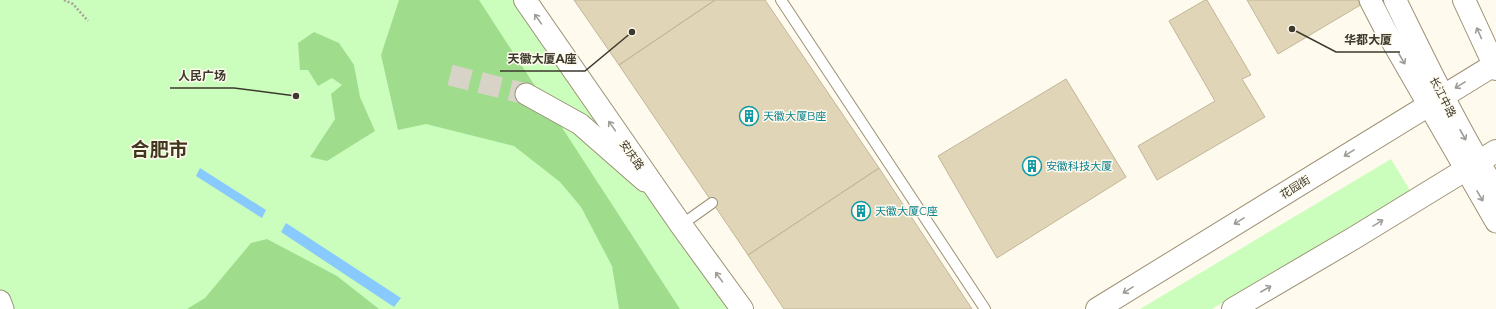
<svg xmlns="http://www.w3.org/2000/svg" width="1496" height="309" font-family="Montserrat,'Noto Sans SC',sans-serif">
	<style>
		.green { fill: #cbfebd }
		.forest { fill: #9fdd8d }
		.water { fill: #88c9fe }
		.building { fill: #e0d5b6; stroke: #c1b698 }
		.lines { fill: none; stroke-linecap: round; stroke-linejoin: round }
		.street-tunnel { stroke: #d8d3c7; stroke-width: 21; stroke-dasharray: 21 10; stroke-linecap: butt }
		.lane-casing { stroke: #9c9275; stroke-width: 12 }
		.street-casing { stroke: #9c9275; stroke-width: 23 }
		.secondary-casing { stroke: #9c9275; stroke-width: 24 }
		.primary-casing { stroke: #9c9275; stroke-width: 24 }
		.highway-casing { stroke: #9c9275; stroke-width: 24 }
		.path { stroke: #a8a397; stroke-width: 2.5; stroke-dasharray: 2 2; stroke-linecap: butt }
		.lane { stroke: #fff; stroke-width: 10 }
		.street { stroke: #fff; stroke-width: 21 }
		.secondary { stroke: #fff; stroke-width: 22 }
		.primary { stroke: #fff; stroke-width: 22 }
		.highway { stroke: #fff; stroke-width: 22 }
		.oneway { stroke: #9e9c96 }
		.labels { text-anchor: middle; stroke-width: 3; stroke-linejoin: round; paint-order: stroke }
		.street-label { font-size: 11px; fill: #3d392d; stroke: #fffaee }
		.culture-label { font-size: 11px; fill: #0d838f; stroke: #fffaee; text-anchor: start }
		.town-label { font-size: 19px; font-weight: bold; fill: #41371d; stroke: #fffaee }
		.leader { fill: none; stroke: #3d392d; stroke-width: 1.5 }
		.callout-dot { fill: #3d392d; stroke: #fffaee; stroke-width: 1.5 }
		.callout-label { font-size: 12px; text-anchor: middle; font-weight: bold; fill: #3d392d; stroke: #fffaee; stroke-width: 3; stroke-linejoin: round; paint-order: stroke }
	</style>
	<rect width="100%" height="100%" fill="#fffaee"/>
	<path class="green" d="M0,0H525L743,309H0Z
		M1391,159L1411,192L1212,309H1140Z"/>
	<path class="forest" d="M399,0H479L680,309H619L612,266L581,207L560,182L514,146L426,124L398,130L381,55Z
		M314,32L339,43L354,65L360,97L375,131L327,161L310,157L335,119L331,94L342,85L332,78L318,86L308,70H300L298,43Z
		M267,239L337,276L379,309H187L205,298L251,243Z"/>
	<path class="water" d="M200,168L266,210L262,218L196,176Z
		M286,223L401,298L394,307L281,232Z"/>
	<path class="building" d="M574,0H715L619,65Z
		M715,0H765L879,168L748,255L619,65Z
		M1205,0H1207L1251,75L1242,79L1265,117L1157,180L1138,146L1215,101L1169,21Z
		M1247,0H1360L1362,4L1278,54Z
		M1066,79L1126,177L997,258L938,156Z
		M879,168L972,309H784L748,255Z"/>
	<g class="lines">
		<path class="street-tunnel" d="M450,75L526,94"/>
		<g class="lane-casing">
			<path id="lane" d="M781,0L985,309
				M681,225L712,203"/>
		</g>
		<g class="street-casing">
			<path id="street" d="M1370,0L1386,31L1496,222
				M526,94L580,124L645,181
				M0,301L3,309"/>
		</g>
		<g class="secondary-casing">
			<path id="secondary" d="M525,0L681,225L742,309"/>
		</g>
		<g class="primary-casing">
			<path id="primary" d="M1097,309L1494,65
				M1233,309L1354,238L1496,151"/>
		</g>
		<g class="highway-casing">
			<path id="highway" d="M1395,0C1427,65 1458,130 1496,191
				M1464,0L1496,69"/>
		</g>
		<path class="path" d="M64,0L73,4L88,21"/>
		<use href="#lane" class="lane"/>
		<use href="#street" class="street"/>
		<use href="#secondary" class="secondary"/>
		<use href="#primary" class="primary"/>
		<use href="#highway" class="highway"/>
	</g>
	<defs><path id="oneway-shaft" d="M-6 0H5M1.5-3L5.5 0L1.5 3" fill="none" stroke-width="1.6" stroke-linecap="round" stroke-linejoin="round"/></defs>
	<g class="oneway">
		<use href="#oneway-shaft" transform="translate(538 19) rotate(-125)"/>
		<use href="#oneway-shaft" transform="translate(1479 33) rotate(-114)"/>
		<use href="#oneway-shaft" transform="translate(1402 59) rotate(60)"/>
		<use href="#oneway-shaft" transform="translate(1460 85) rotate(149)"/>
		<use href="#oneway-shaft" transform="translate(612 126) rotate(-125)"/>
		<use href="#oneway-shaft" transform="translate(1463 135) rotate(61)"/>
		<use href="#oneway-shaft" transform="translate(1349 153) rotate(148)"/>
		<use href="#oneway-shaft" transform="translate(1480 196) rotate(60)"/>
		<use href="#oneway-shaft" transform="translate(1239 221) rotate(148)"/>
		<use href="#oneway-shaft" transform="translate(1378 223) rotate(-32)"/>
		<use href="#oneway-shaft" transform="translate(719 277) rotate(-126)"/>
		<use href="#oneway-shaft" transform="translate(1266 289) rotate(-30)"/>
		<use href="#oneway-shaft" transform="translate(1128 290) rotate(148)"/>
	</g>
	<defs>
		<g id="building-ring" transform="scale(1)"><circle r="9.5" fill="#fffaee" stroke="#0f9aa8" stroke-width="1.5"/><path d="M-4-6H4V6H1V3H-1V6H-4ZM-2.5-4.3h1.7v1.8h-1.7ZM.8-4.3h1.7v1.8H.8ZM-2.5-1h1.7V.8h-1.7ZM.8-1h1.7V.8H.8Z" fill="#0f9aa8"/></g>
	</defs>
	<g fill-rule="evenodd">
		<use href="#building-ring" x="749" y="116"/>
		<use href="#building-ring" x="1032" y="166"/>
		<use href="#building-ring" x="861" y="211"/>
	</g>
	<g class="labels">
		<g class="street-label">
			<text transform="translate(1443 97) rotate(63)" y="4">长江中路</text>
			<text transform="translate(632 155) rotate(55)" y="4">安庆路</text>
			<text transform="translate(1295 187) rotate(-32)" y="4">花园街</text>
		</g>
		<g class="culture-label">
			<text x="763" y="120">天徽大厦B座</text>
			<text x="1046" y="170">安徽科技大厦</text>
			<text x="875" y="215">天徽大厦C座</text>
		</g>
		<g class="town-label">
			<text x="159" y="156">合肥市</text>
		</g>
	</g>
	<path class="leader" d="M1292 29L1336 52H1400M632 32L585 71H500M296 96L234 88H170"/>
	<g class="callout-dot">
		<circle cx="1292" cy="29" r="4"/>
		<circle cx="632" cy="32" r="4"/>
		<circle cx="296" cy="96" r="4"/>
	</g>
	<g class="callout-label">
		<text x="1368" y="44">华都大厦</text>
		<text x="542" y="63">天徽大厦A座</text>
		<text x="202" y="80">人民广场</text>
	</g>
</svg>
